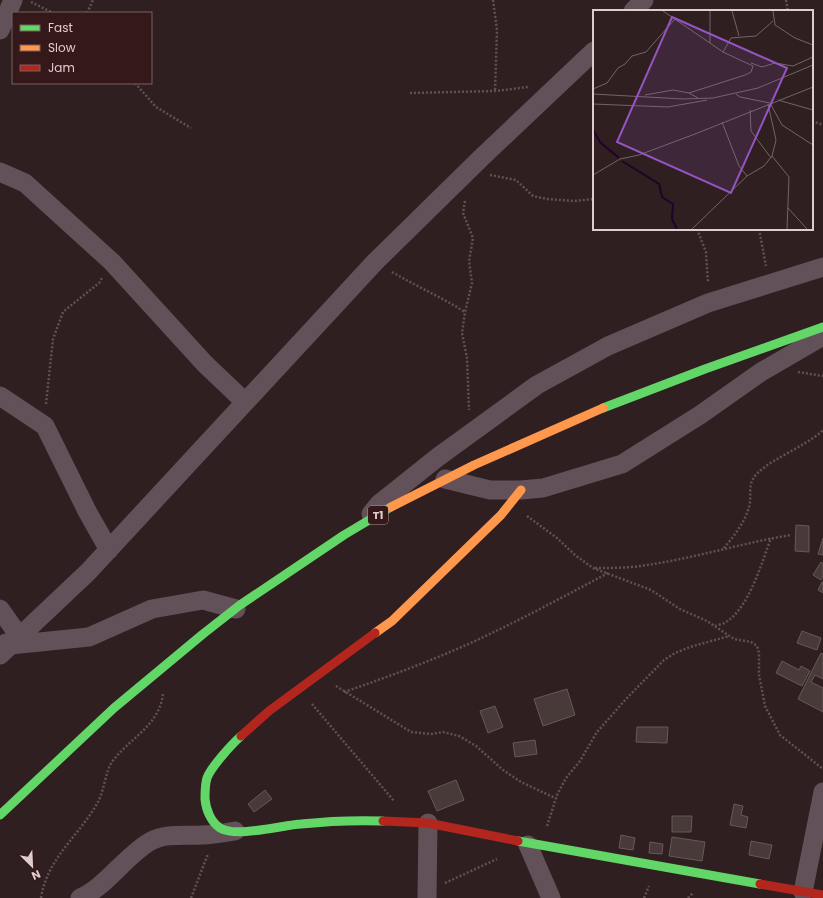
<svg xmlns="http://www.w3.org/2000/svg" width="823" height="898" font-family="Poppins,sans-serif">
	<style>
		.building { fill: #473a38; stroke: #665956 }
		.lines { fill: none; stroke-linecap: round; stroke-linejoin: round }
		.path { stroke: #5f5156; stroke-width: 2.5; stroke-dasharray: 2 2; stroke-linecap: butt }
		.street { stroke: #635159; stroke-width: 19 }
		.fast { stroke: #63d668; stroke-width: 9 }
		.slow { stroke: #ff974d; stroke-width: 9 }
		.jam { stroke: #b3261e; stroke-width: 9 }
		.labels { text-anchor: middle; stroke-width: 3.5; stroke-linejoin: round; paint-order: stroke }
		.shield { fill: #35191a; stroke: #ad9697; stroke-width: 1 }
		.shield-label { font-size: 11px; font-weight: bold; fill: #e0cccc }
		.inset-river { fill: none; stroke: #1f0328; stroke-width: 2 }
		.inset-road { fill: none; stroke: #766465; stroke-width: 1 }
		.view { fill: #9454c2; fill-opacity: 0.15; stroke: #9454c2; stroke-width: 2 }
		.inset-edge { fill: none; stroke: #e0cccc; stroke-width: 2 }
	</style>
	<rect width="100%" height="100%" fill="#2f1f20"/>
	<path class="building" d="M796,525L809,526V552L795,551Z
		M823,538V555L818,554Z
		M821,562L823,563V576L821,580L813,575Z
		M822,582H823V593L818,590Z
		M802,631L821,638L817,650L797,643Z
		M821,653L823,654V679L815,675L811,682L823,688V712L798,699Z
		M782,661L799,670L801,666L810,671L802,686L776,673Z
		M567,689L575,715L543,726L534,699Z
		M495,706L503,727L488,733L480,711Z
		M637,727H668L667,743L636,742Z
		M535,740L537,754L515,757L513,743Z
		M456,780L464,800L437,811L428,791Z
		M265,790L272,799L254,812L248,804Z
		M734,804L743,806L741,815L748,817L746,828L730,825Z
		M672,816H692L691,832H672Z
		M621,835L635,838L633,850L619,848Z
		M672,837L705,842L702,861L669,856Z
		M751,841L772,845L769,859L749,855Z
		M650,842L663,844L662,854L649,853Z"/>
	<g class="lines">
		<path class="path" d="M493,0L497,30L495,91
			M786,0L788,11
			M31,2L53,13
			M87,13L93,0
			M135,83L156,107L191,128
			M410,93L495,91L528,87
			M812,121L823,125
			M490,175L516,180L533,196L547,199L574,201L594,199
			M465,201L463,213L473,238L469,261L472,283L465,312L462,333L467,358L469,410
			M697,229L706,252L708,283
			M759,229L766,266
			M392,272C416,286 441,297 465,312
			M798,372L823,376
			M46,404L53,339L63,312L99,283L102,278
			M527,516L557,538L575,555L593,568L651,590L680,609L707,621L734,639L751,642L757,646L759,653V675L765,706L780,735L823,769
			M724,548C734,536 745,522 749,507C752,498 748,487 753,479C762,462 806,447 823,430
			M595,568C612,568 630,568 647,565C695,558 742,543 791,535
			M715,626C718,625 723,624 726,622C749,608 762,562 771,538
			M336,686L411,732L431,734L443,732L459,736L476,746L503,770L521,782L555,798
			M344,692C385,678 425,663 464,646C513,624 561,598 608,573
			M312,704L394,801
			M547,826L557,795L566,778L580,761L597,732L626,699L664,660L675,653L690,647L729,636
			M445,883L497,859
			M41,898C47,858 80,835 98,802C104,791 106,770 112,762C129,738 160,726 163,693
			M191,898L208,854
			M644,898L649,886
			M688,898L693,893"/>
		<path class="street" d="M633,11L644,0
			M0,30L13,0
			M0,172L25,183L112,262L205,364L245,402
			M0,396L45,426L87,511L109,550
			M445,479L490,490H521L543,488L622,464L700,415L761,372L823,336
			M371,514L379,504L438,457L537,385L608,346L708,303L823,267
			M0,609L19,636
			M6,643L10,645L89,637L152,609L203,600L236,609
			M0,655L88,572L375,262L481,158L594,51
			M528,845L551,898
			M803,892L823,792
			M80,898C105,888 127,854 151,841C166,833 185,836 202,835C213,835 224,833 235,831
			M427,898L428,823"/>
		<path class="fast" d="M603,408L705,369L823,327
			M241,736C232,744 211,767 207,778C205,784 205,793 205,799C206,810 211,822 220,828C236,838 283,825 301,824C329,821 356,820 383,821
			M0,815L114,708L203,634L240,605L344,535L391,507
			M518,841L760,884"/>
		<path class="slow" d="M391,507L474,465L603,408
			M375,633L392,621L501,515L521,490"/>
		<path class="jam" d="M241,736L269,711L375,633
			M383,821L428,823L518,841
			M760,884L823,895"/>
	</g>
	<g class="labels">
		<rect class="shield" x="368" y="506" width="20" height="18" rx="3"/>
		<g class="shield-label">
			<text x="378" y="519">T1</text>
		</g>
	</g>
	<g transform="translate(593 10)">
		<rect width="220" height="220" fill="#2f1f20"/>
		<path class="inset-river" d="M0,120L7,132L26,148M29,151L66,174L69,187L80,194L79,209L84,219"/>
		<path class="inset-road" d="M70,1L130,42L160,56L158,62L152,65L96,83M117,1V33M139,1L146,26M180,1L182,15L202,28L220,35M130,42L138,28L163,26L180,11M158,53L169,57L182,53L200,56L220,47M0,79L14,73L25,58L32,54L39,46L53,42L82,9M0,84L90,89L120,88L165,78L220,55M143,84L147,87L177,93L189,115L220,135M52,85L80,80L96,83L105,88M185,90L220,100M0,94L75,97L114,90M175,94L183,130L179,146L196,167L194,219M157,100L158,121L178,148M129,112L146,156L154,166M0,165L27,149L46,145L102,124L220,77M195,198L214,219M99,219L154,166L171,156L179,146"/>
		<path class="view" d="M79,7L194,58L138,183L24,132Z"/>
		<rect width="220" height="220" class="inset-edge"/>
	</g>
	<rect x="12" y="12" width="140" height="72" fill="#35191a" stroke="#796161"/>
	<rect x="20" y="25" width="20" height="6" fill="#63d668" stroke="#796161"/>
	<text x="48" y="32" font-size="12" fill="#e0cccc">Fast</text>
	<rect x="20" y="45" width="20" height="6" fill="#ff974d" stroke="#796161"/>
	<text x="48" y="52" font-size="12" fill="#e0cccc">Slow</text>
	<rect x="20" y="65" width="20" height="6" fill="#b3261e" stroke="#796161"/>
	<text x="48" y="72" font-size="12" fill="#e0cccc">Jam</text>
	<g transform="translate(32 866) rotate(156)" stroke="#35191a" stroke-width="3" paint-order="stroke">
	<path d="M0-3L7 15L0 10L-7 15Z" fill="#e0cccc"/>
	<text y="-6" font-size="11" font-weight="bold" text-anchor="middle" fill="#e0cccc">N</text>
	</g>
</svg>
